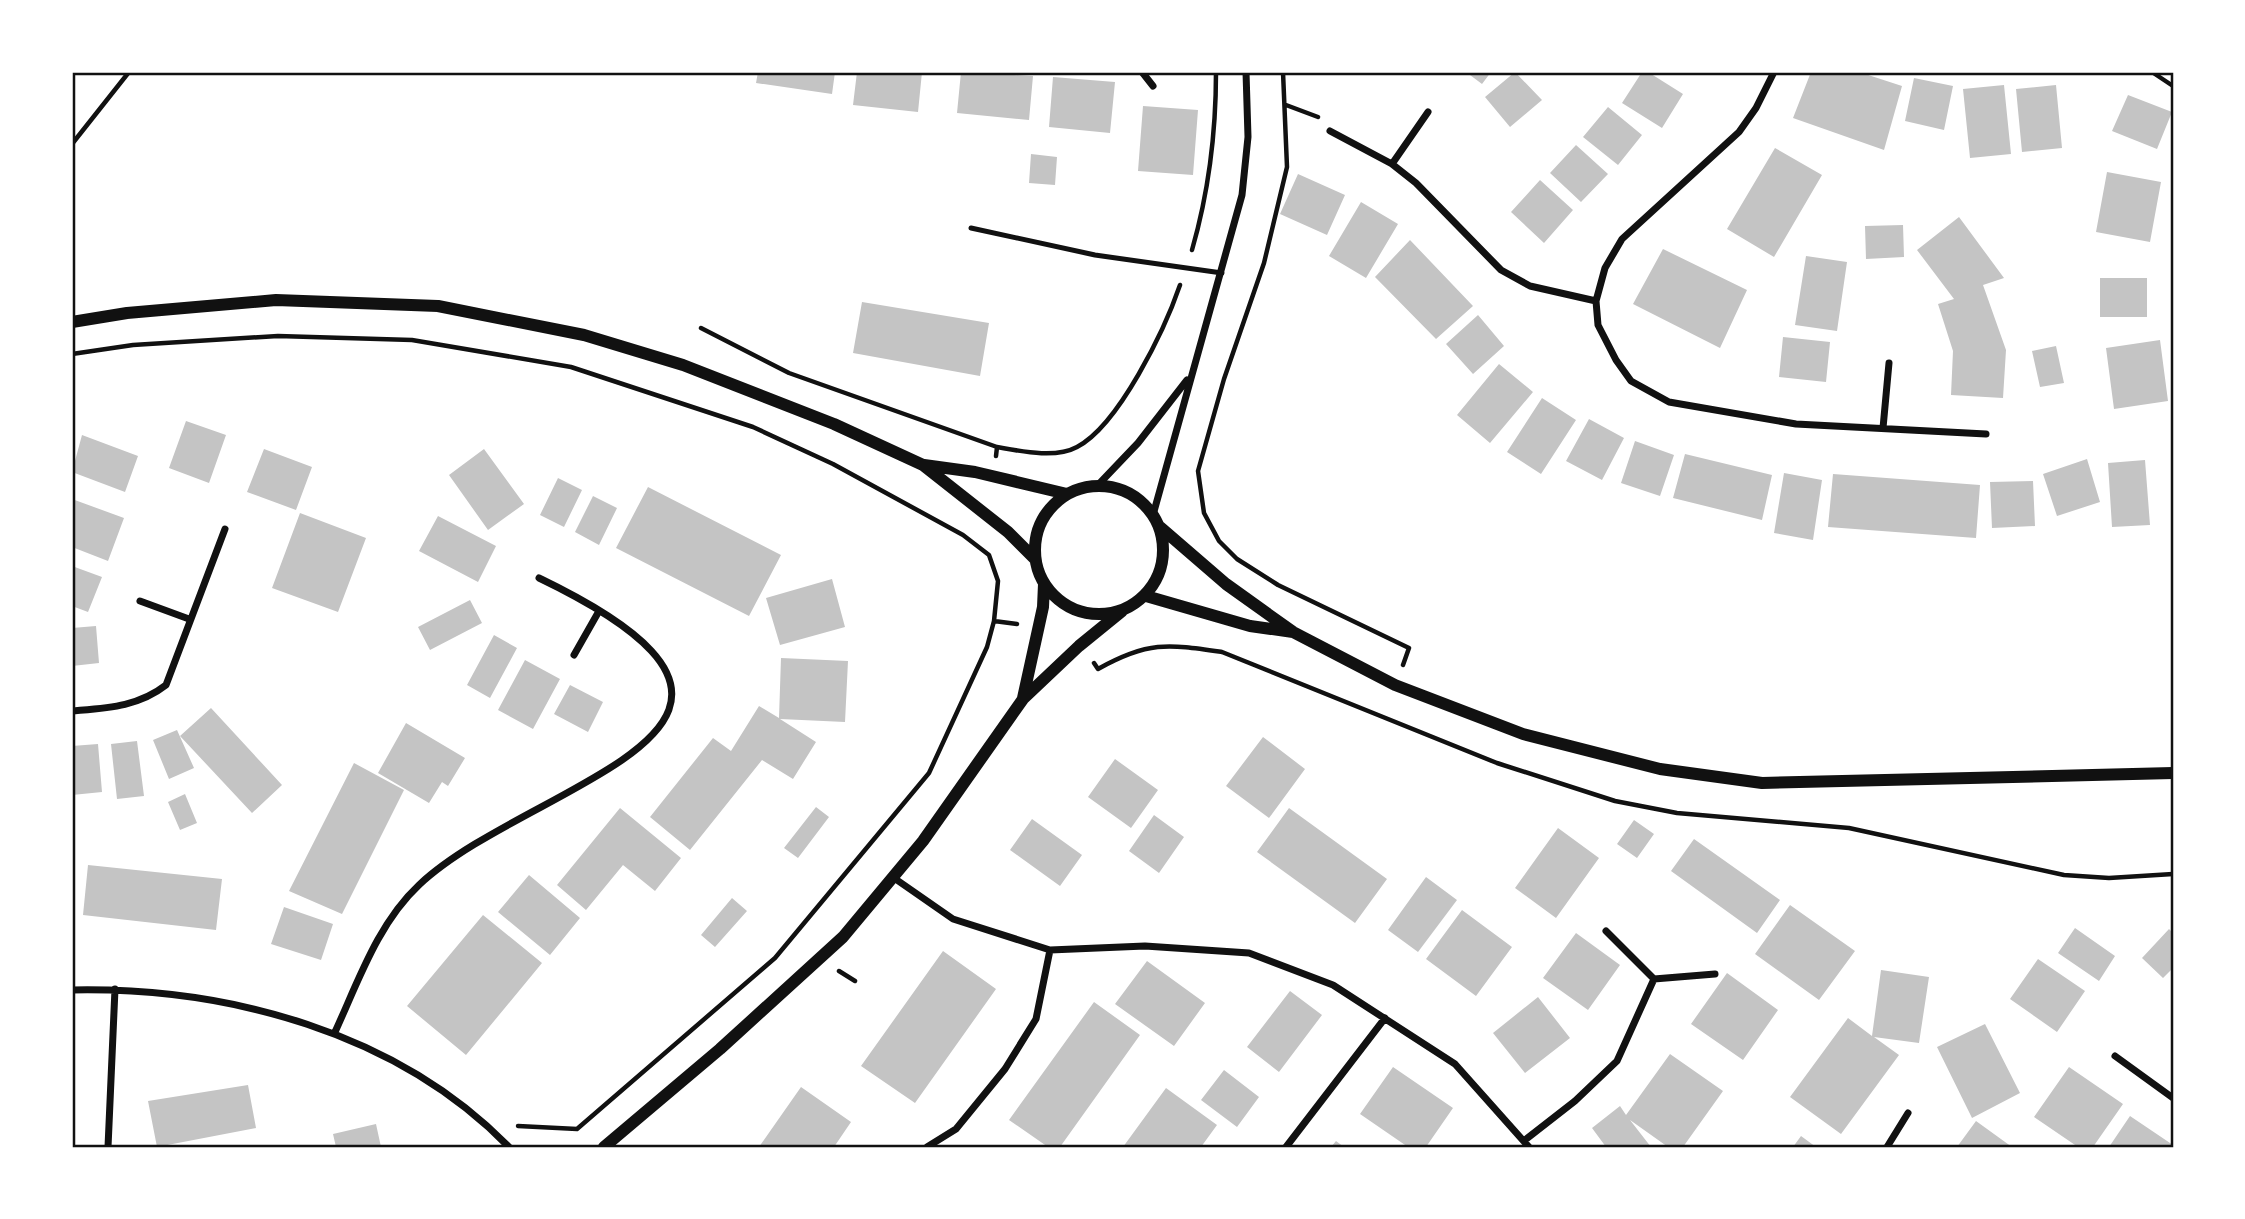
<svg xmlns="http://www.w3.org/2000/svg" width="2245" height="1219" font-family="Spectral,serif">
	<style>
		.building { fill: #c4c4c4 }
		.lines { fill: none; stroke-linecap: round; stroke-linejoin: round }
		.path { stroke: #111; stroke-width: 4.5 }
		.service { stroke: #111; stroke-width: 5 }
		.minor { stroke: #111; stroke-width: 7 }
		.tertiary { stroke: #111; stroke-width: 12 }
		.neatline { fill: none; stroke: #111; stroke-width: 2.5 }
	</style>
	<rect width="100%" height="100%" fill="#fff"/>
	<path class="building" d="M758,72H835L832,94L756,83Z
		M857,72H922L918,112L853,105Z
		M961,72L1033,76L1029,120L957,113Z
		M1466,72H1491L1482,84Z
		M1515,72L1542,100L1510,127L1485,97Z
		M1642,72H1648L1683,94L1662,128L1622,103Z
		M1811,72H1859L1902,86L1884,150L1793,118Z
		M1053,77L1115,82L1110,133L1049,127Z
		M1914,78L1953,86L1944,130L1905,121Z
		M2004,85L2011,154L1970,158L1963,89Z
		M2056,85L2062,148L2022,152L2016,89Z
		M2128,95L2172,112L2157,149L2112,131Z
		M1143,106L1198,110L1193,175L1138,171Z
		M1608,107L1642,135L1618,165L1583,137Z
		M1576,145L1608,174L1581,202L1550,173Z
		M1775,148L1822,175L1774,257L1727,229Z
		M1031,154L1057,157L1055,185L1029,183Z
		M2107,172L2161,182L2150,242L2096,232Z
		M1298,174L1345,195L1327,235L1280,214Z
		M1540,180L1573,210L1544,243L1511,212Z
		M1361,202L1398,224L1366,278L1329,256Z
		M1959,217L2004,278L1983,285L2006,350L2003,398L1951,395L1953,351L1938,304L1954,299L1917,250Z
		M1903,225L1904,257L1866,259L1865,226Z
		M1410,240L1473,306L1436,339L1375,277Z
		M1663,249L1747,290L1720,348L1633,304Z
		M1806,256L1847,262L1837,331L1795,325Z
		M2100,278H2147V317H2100Z
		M862,302L989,323L980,376L853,353Z
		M1478,315L1504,346L1473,374L1446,344Z
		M1783,337L1830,342L1826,382L1779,377Z
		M2160,340L2168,401L2114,409L2106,348Z
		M2056,346L2064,383L2040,387L2032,351Z
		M1499,364L1533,392L1490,443L1457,415Z
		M1542,398L1576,420L1541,474L1507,452Z
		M1589,419L1624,438L1602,480L1566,461Z
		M186,421L226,435L209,483L169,468Z
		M82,435L138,456L125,492L72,472Z
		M1635,441L1674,455L1660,496L1621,483Z
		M264,449L312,467L296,510L247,492Z
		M484,449L524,504L488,530L449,475Z
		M1685,454L1772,475L1762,520L1673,498Z
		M2087,459L2100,502L2057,516L2043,474Z
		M2145,460L2150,525L2112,527L2108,463Z
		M1784,473L1822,480L1813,540L1774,533Z
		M1833,474L1980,485L1976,538L1828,527Z
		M558,478L582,490L564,527L540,515Z
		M2033,481L2035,526L1992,528L1990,482Z
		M648,487L781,555L749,616L616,548Z
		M593,496L617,508L599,545L575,532Z
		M72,499L124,518L108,561L72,547Z
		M300,513L366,538L338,612L272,588Z
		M438,516L496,546L478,582L419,551Z
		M72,566L102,577L88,612L72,606Z
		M832,579L845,627L780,645L766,598Z
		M470,600L482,623L430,650L418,627Z
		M96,626L99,663L72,666V628Z
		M494,635L517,648L490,698L467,685Z
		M781,658L848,661L845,722L780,719L816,742L793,779L762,760L690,850L650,817L713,738L731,751L759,706L779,718Z
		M525,660L560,679L533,729L498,710Z
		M570,685L603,702L588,732L554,714Z
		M211,708L282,785L252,813L180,736Z
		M406,723L465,758L448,786L442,782L429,803L378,773Z
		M177,730L194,768L169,779L153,740Z
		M1263,737L1305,769L1269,818L1226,786Z
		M137,741L144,796L117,799L111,744Z
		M98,744L102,792L72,795V746Z
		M1115,759L1158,790L1131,828L1088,797Z
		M354,763L404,790L342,914L289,891Z
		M185,794L197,823L180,830L168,802Z
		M816,807L829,817L798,858L784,848Z
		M620,808L681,858L655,891L623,865L586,910L557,885Z
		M1289,808L1387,879L1355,923L1257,852Z
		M1154,815L1184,837L1159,873L1129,851Z
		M1032,819L1082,855L1060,886L1010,850Z
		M1634,820L1654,834L1637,858L1617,844Z
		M1558,828L1599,858L1556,918L1515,888Z
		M1694,839L1780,900L1757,933L1671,871Z
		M88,865L222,879L216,930L83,915Z
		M529,875L580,918L550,955L498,912Z
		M1426,877L1457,900L1418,952L1388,930Z
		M732,898L747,911L715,947L701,935Z
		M1790,905L1855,951L1819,1000L1755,954Z
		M284,907L333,924L321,960L271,944Z
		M1462,910L1512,947L1476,996L1426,959Z
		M483,915L542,963L466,1055L407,1006Z
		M2075,928L2115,956L2099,981L2058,953Z
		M2169,929L2173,933V968L2163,978L2142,958Z
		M1576,933L1620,965L1588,1010L1543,978Z
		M943,951L996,989L915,1103L861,1066Z
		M2038,959L2085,991L2057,1032L2010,999Z
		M1147,961L1205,1003L1174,1046L1115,1004Z
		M1881,970L1929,977L1919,1043L1874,1037L1899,1055L1841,1134L1790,1097L1848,1018L1872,1036Z
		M1727,973L1778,1010L1743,1060L1691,1024Z
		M1290,991L1322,1015L1279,1072L1247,1047Z
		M1538,997L1570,1038L1525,1073L1493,1033Z
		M1094,1002L1140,1035L1060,1147H1048L1009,1120Z
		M1985,1024L2020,1093L1972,1118L1937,1047Z
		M1670,1054L1723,1091L1683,1147H1668L1630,1120L1651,1147H1606L1592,1128L1620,1106L1626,1115Z
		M1393,1067L1453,1108L1426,1147H1408L1360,1114Z
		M2069,1067L2123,1104L2093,1147H2078L2034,1117Z
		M1224,1070L1259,1097L1237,1127L1201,1100Z
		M248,1085L256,1128L157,1147L148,1101Z
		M801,1087L851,1122L834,1147H759Z
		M1166,1088L1217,1125L1201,1147H1123Z
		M2130,1116L2173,1145V1147H2109Z
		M1976,1121L2012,1147H1957Z
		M376,1124L381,1147H336L333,1134Z
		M1801,1136L1816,1147H1793Z
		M1336,1141L1344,1147H1331Z"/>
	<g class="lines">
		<path class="path" d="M1283,72L1287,167L1264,263L1224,379L1198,471L1204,513L1219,541L1237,559L1278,585L1409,648L1403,665
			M2152,72L2173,86
			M1286,105L1318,117
			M72,144L129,72
			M1192,250C1209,191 1216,134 1216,72
			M701,328L789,373L997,447
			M72,354L133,345L278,336L412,340L571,367L753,427L833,464L963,535L989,555L998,581L994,621L1017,624
			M996,456L997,447C1020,451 1055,459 1077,447C1119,425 1165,329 1180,285
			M1094,663L1098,669C1148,641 1167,644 1222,652L1497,763L1615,801L1677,813L1849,828L2064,875L2109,878L2173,874
			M839,971L855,981
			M518,1126L577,1129L775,958L929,773L987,647L994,621"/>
		<path class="service" d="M971,228L1095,255L1222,273"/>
		<path class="minor" d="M1142,72L1153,86
			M1774,72L1756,108L1739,132L1622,239L1605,268L1596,301L1598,325L1616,360L1631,381L1669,402L1796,424L1986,434
			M1330,131L1392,164L1416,183L1501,270L1530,286L1596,301
			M1392,164L1428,112
			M1883,428L1889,363
			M1097,486L1138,443L1187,380
			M1153,515L1242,195L1248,137L1246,72
			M140,601L189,619
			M574,655L599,611
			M72,711C106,708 138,707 166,685L225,529
			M894,878L953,919L1050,950L1145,946L1249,953L1333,985L1455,1064L1529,1147
			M1606,931L1654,979
			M72,990C228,987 397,1032 509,1147
			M335,1032C358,982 378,923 419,885C530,780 851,728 539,578
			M2115,1056L2173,1098
			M1525,1140L1575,1101L1617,1061L1654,979L1715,974
			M108,1147L115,989
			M927,1147L956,1129L1005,1069L1036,1019L1050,950
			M1286,1147L1385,1018
			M1887,1147L1908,1113"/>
		<path class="tertiary" d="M72,322L127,313L276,300L438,306L584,335L683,365L834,424L923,465L1008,532L1035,559
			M924,465L975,472L1067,494
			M1035 550a64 64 0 1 1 128 0a64 64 0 1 1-128 0Z
			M1160,527L1226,584L1293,632L1395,685L1523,734L1660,769L1762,783L2173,773
			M1146,596L1250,626L1293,632
			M1023,698L1043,607L1044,584
			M604,1147L720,1049L843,937L923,841L1023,699L1079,646L1122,611"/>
	</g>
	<rect width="2245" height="1219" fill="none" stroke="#ffffff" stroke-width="147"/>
	<rect x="74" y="74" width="2098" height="1072" class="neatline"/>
</svg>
